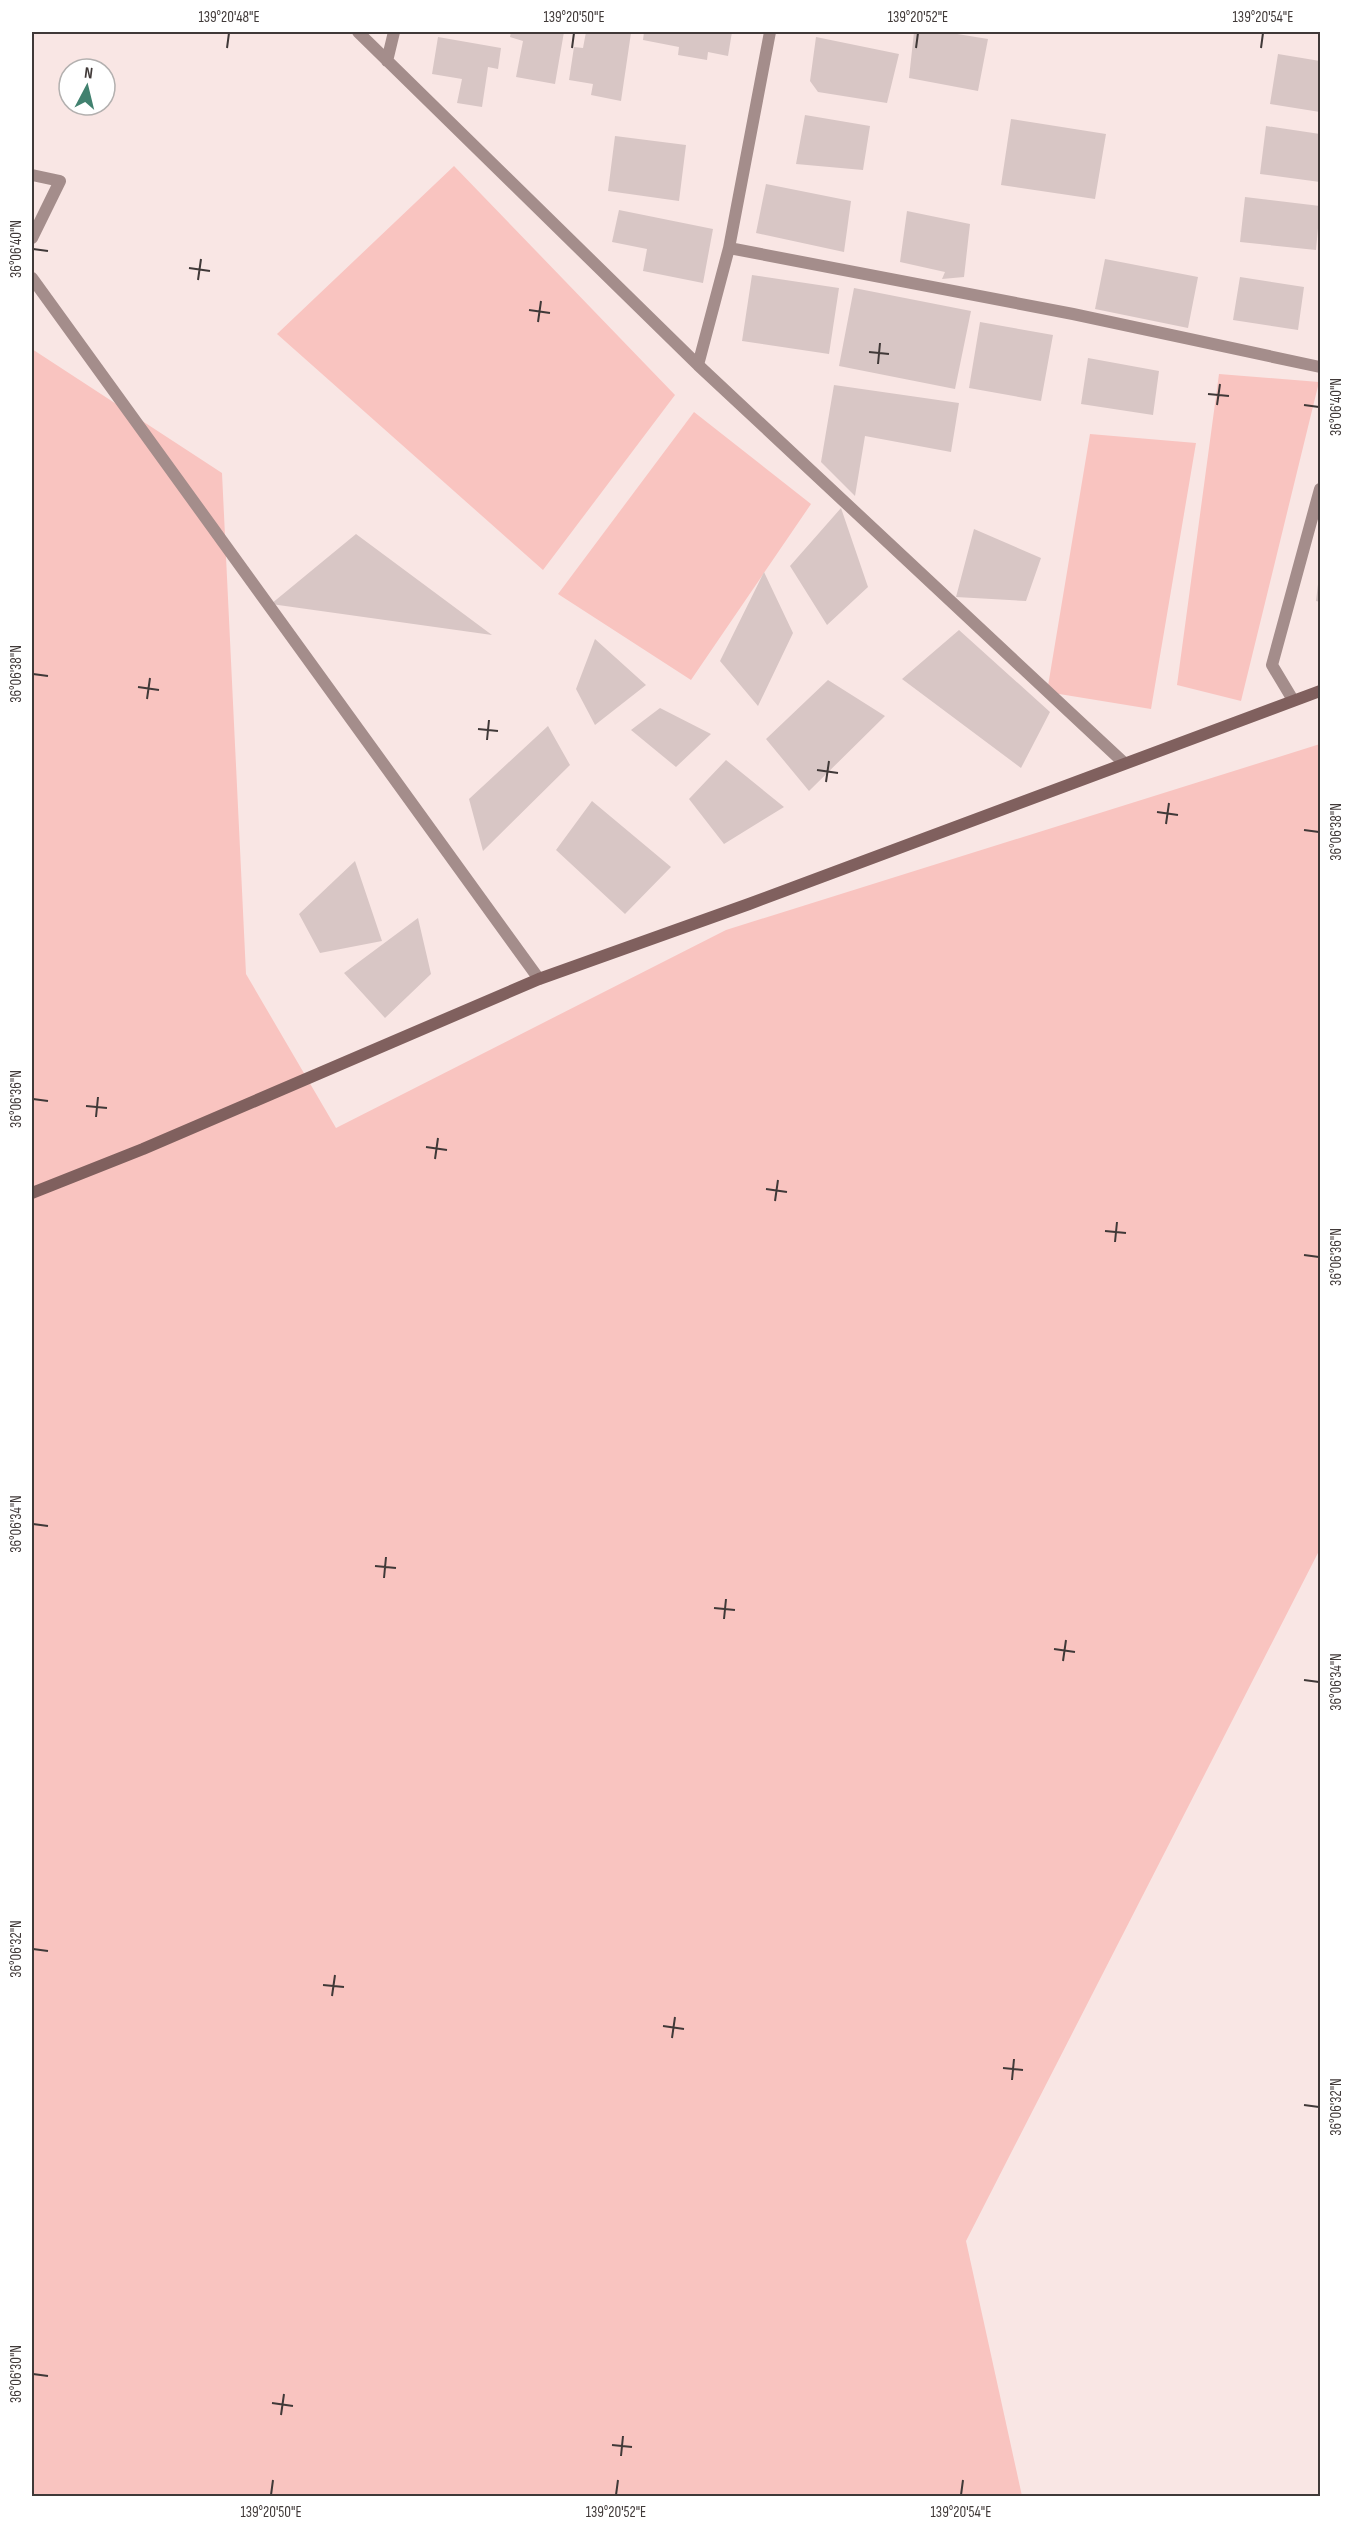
<svg xmlns="http://www.w3.org/2000/svg" width="1352" height="2528" font-family="'Sofia Sans Condensed',sans-serif">
	<style>
		.green { fill: #f9c4c0 }
		.building { fill: #d8c6c5 }
		.lines { fill: none; stroke-linecap: round; stroke-linejoin: round }
		.street { stroke: #a48d8b; stroke-width: 12 }
		.secondary { stroke: #80605e; stroke-width: 12 }
		.ticks { fill: none; stroke: #403938; stroke-width: 2 }
		.neatline { fill: none; stroke: #403938; stroke-width: 2 }
		.ticks-label { font-size: 15px; text-anchor: middle; fill: #403938 }
	</style>
	<rect width="100%" height="100%" fill="#f9e6e4"/>
	<path class="green" d="M454,166L675,395L543,570L277,334Z
		M32,349L222,473L246,974L336,1128L726,930L1320,744V1549L966,2241L1022,2496H32Z
		M1219,374L1319,382L1241,701L1177,685Z
		M694,412L811,504L691,680L558,594Z
		M1090,434L1196,443L1151,709L1047,692Z"/>
	<path class="building" d="M511,32H564L555,84L516,77L523,41L510,37Z
		M586,32L631,33L621,101L591,95L593,84L569,80L574,47L583,48Z
		M644,32H732L728,56L708,52L707,60L678,55L679,47L643,40Z
		M914,32H945L988,39L978,91L909,78Z
		M438,37L501,48L498,69L488,67L482,107L457,103L462,79L432,74Z
		M816,37L899,54L887,103L818,92L810,81Z
		M1278,54L1320,61V112L1270,104Z
		M805,115L870,126L863,170L796,164Z
		M1011,119L1106,134L1095,199L1001,185Z
		M1266,126L1320,134V182L1260,174Z
		M615,136L686,145L679,201L608,191Z
		M766,184L851,201L844,252L756,233Z
		M1245,197L1320,206L1316,250L1240,242Z
		M619,210L713,229L703,283L643,271L647,249L612,242Z
		M907,211L970,224L964,277L942,279L945,272L900,262Z
		M1105,259L1198,277L1188,328L1095,309Z
		M752,275L839,288L829,354L742,341Z
		M1240,277L1304,287L1298,330L1233,320Z
		M854,288L971,311L955,389L839,366Z
		M980,322L1053,335L1041,401L969,388Z
		M1088,358L1159,371L1153,415L1081,404Z
		M834,385L959,403L951,452L865,436L855,496L821,462Z
		M841,508L868,587L827,625L790,566Z
		M974,529L1041,558L1026,601L956,597Z
		M356,534L492,635L271,604Z
		M764,572L793,633L758,706L720,661Z
		M1319,576L1320,577V602L1316,601Z
		M959,630L1050,712L1021,768L902,679Z
		M595,639L646,685L595,725L576,689Z
		M828,680L885,716L809,791L766,739Z
		M660,708L711,734L676,767L631,730Z
		M548,726L570,765L483,851L469,799Z
		M726,760L784,807L724,844L689,799Z
		M592,801L671,867L625,914L556,850Z
		M355,861L382,941L320,953L299,914Z
		M418,918L431,974L385,1018L344,973Z"/>
	<g class="lines">
		<path class="street" d="M358,32L698,365L1124,763
			M387,61L394,32
			M32,175L60,181L32,238
			M729,248L1073,314L1320,367
			M32,278L539,979
			M698,365L729,248L770,32
			M1293,700L1272,665L1320,489"/>
		<path class="secondary" d="M32,1193L143,1149L539,979L749,904L1320,691"/>
	</g>
	<path class="ticks" d="M227,48L229,33M572,48L574,33M916,48L918,33M1261,48L1263,33M33,249L48,251M189,268L210,271M198,280L201,259M529,310L550,313M538,322L541,301M869,352L889,354M878,364L880,343M1208,394L1229,396M1217,405L1220,384M1304,405L1319,407M33,674L48,676M138,687L159,690M147,699L150,678M478,729L498,731M487,740L489,720M817,770L838,773M826,782L829,761M1157,812L1178,815M1166,824L1169,803M1304,830L1319,832M33,1099L48,1101M86,1106L107,1108M96,1117L98,1097M426,1147L447,1150M435,1159L438,1138M766,1189L787,1192M775,1201L778,1180M1105,1231L1126,1233M1115,1242L1117,1222M1304,1255L1319,1257M33,1524L48,1526M375,1566L396,1568M384,1578L386,1557M714,1608L735,1610M724,1619L726,1599M1054,1649L1075,1652M1063,1661L1066,1640M1304,1680L1319,1682M33,1949L48,1951M323,1985L344,1987M332,1996L335,1975M663,2026L684,2029M672,2038L675,2017M1003,2068L1023,2070M1012,2080L1014,2059M1304,2105L1319,2107M33,2374L48,2376M272,2403L293,2406M281,2415L284,2394M612,2445L632,2447M621,2456L623,2436M271,2495L273,2480M616,2495L618,2480M961,2495L963,2480"/>
	<rect width="1352" height="2528" fill="none" stroke="#ffffff" stroke-width="66"/>
	<g transform="translate(87 87) rotate(7)"><circle r="28" fill="#ffffff" stroke="#b3b0af" stroke-width="1.5"/>
	<path d="M0-4.5L10 22L0 15L-10 22Z" fill="#41816f"/>
	<text y="-9" font-size="16" font-weight="bold" text-anchor="middle" fill="#403938">N</text>
	</g>
	<rect x="33" y="33" width="1286" height="2462" class="neatline"/>
	<g class="ticks-label">
		<text x="229" y="22">139°20'48"E</text>
		<text x="574" y="22">139°20'50"E</text>
		<text x="918" y="22">139°20'52"E</text>
		<text x="1263" y="22">139°20'54"E</text>
		<text transform="translate(16 249) rotate(-90)" y="5">36°06'40"N</text>
		<text transform="translate(1336 407) rotate(-90)" y="5">36°06'40"N</text>
		<text transform="translate(16 674) rotate(-90)" y="5">36°06'38"N</text>
		<text transform="translate(1336 832) rotate(-90)" y="5">36°06'38"N</text>
		<text transform="translate(16 1099) rotate(-90)" y="5">36°06'36"N</text>
		<text transform="translate(1336 1257) rotate(-90)" y="5">36°06'36"N</text>
		<text transform="translate(16 1524) rotate(-90)" y="5">36°06'34"N</text>
		<text transform="translate(1336 1682) rotate(-90)" y="5">36°06'34"N</text>
		<text transform="translate(16 1949) rotate(-90)" y="5">36°06'32"N</text>
		<text transform="translate(1336 2107) rotate(-90)" y="5">36°06'32"N</text>
		<text transform="translate(16 2374) rotate(-90)" y="5">36°06'30"N</text>
		<text x="271" y="2517">139°20'50"E</text>
		<text x="616" y="2517">139°20'52"E</text>
		<text x="961" y="2517">139°20'54"E</text>
	</g>
</svg>
